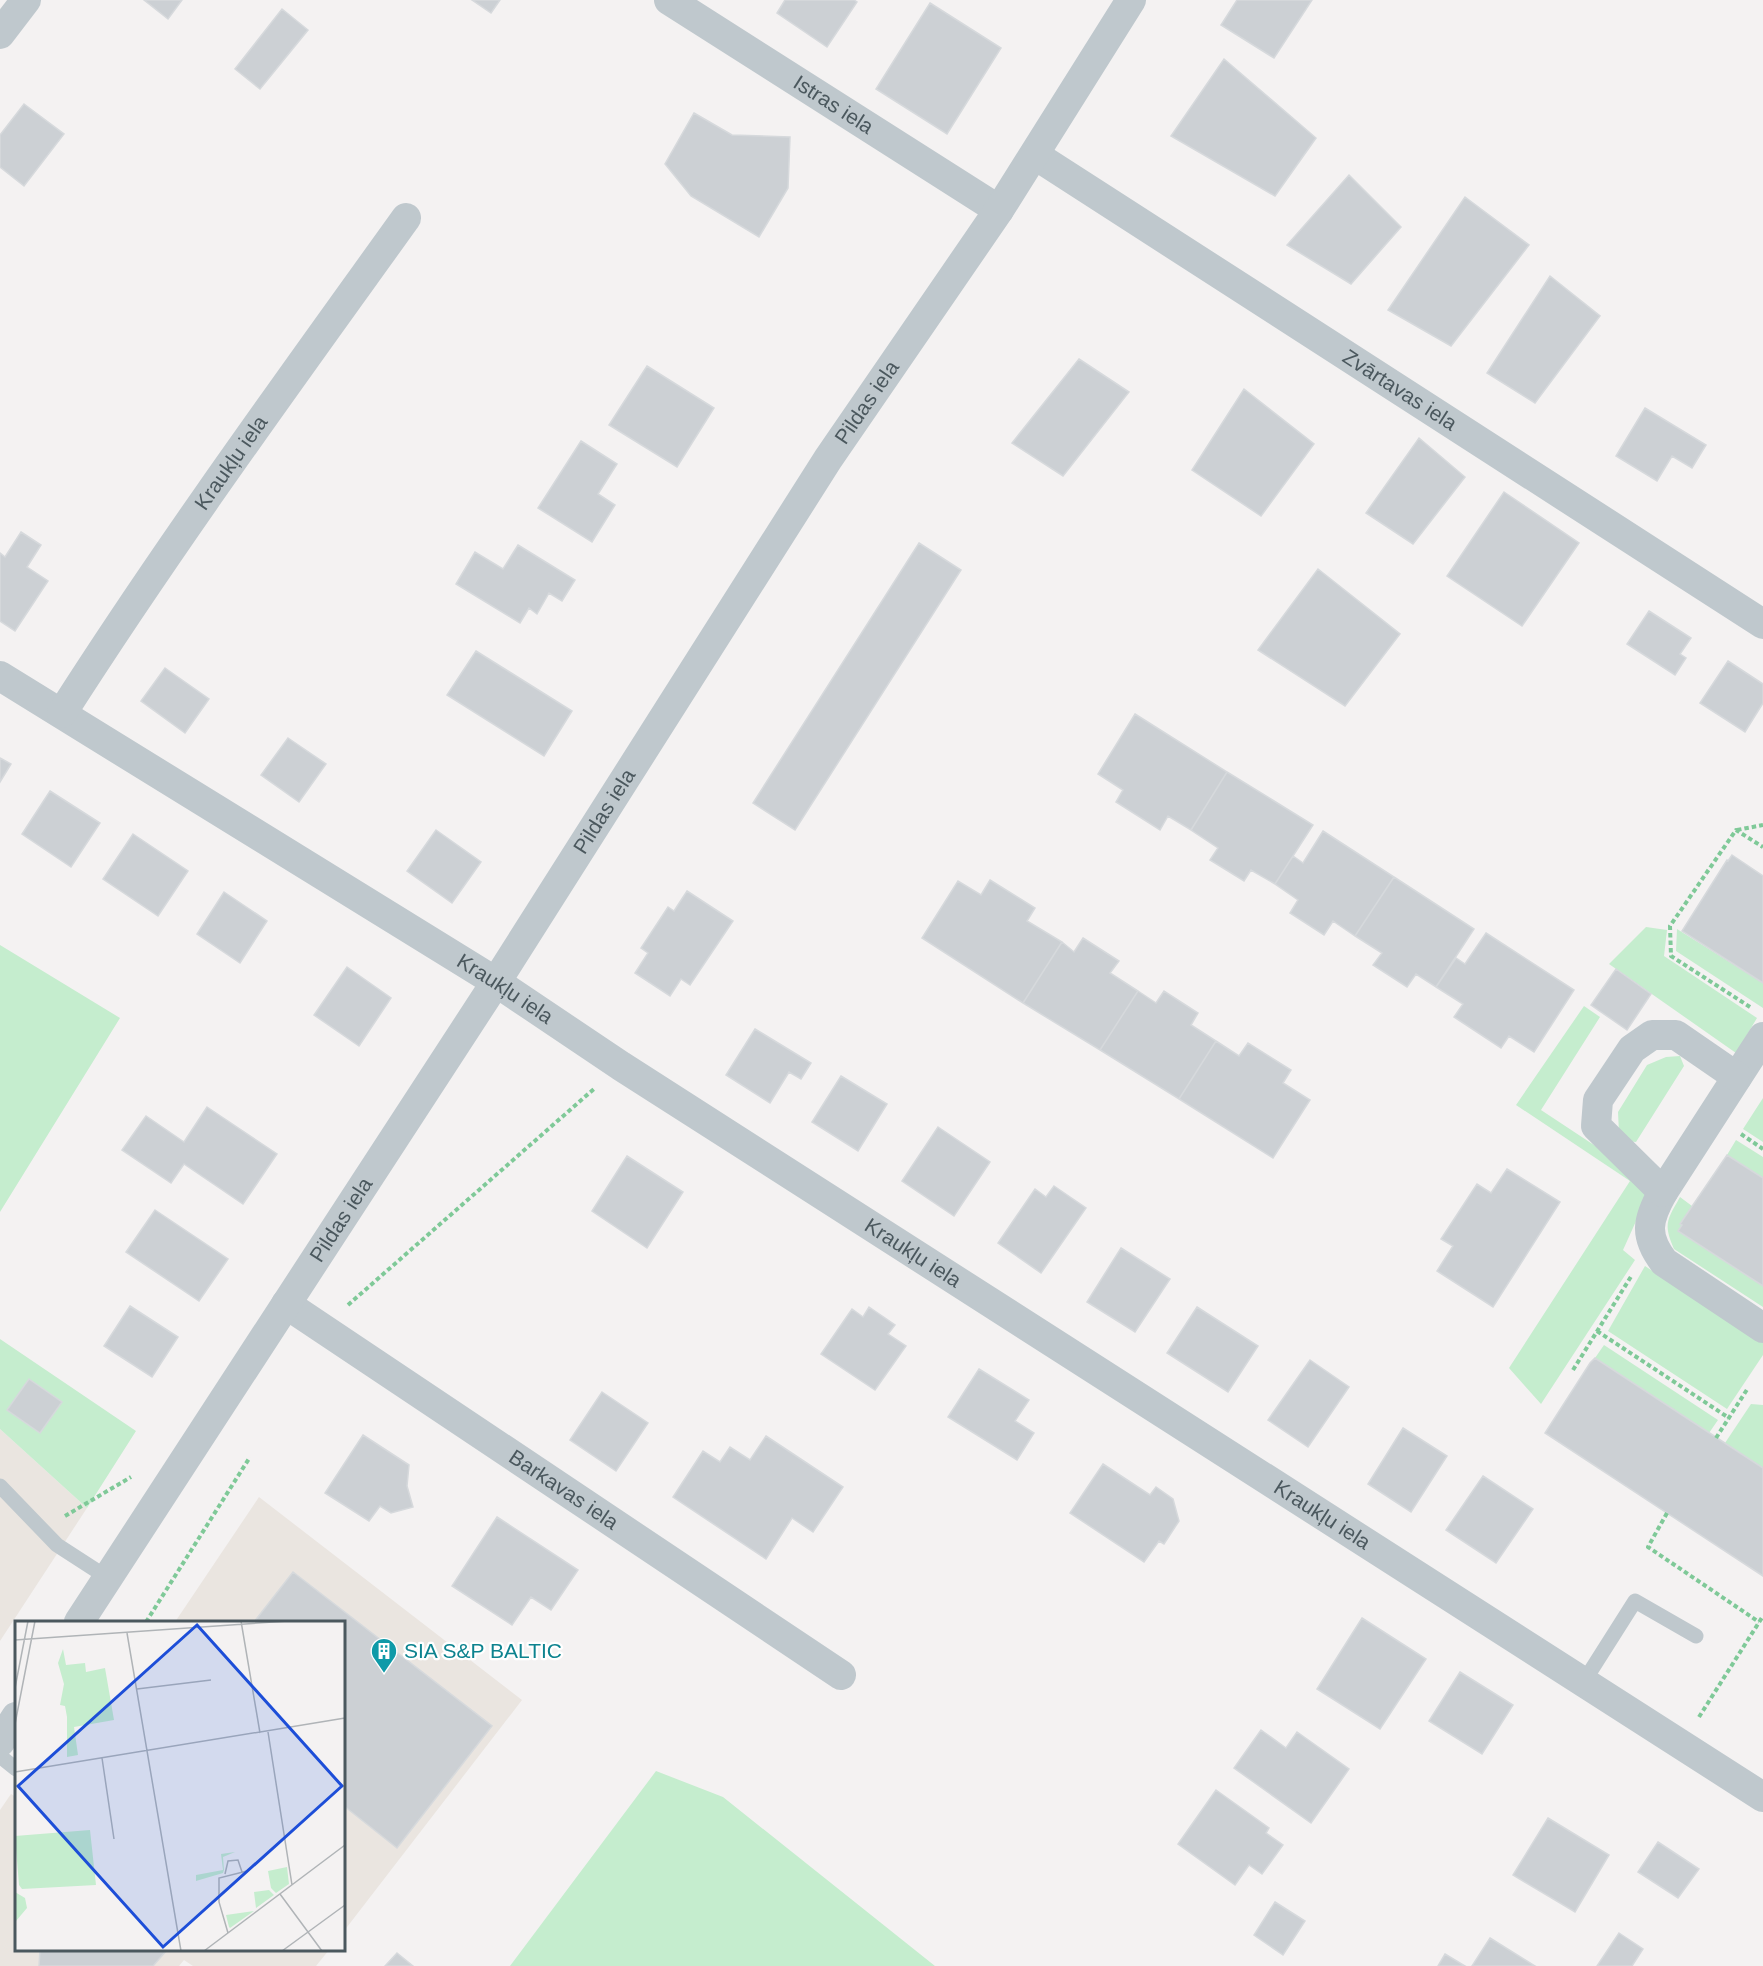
<svg xmlns="http://www.w3.org/2000/svg" width="1763" height="1966" font-family="Arial,sans-serif">
	<style>
		.commercial { fill: #eae5e0 }
		.green { fill: #c5edce }
		.building { fill: #ccd0d4; stroke: #d6d9dc; stroke-width: 1.5 }
		.lines { fill: none; stroke-linecap: round; stroke-linejoin: round }
		.path { stroke: #7fc998; stroke-width: 4; stroke-dasharray: 4.5 3; stroke-linecap: butt }
		.service { stroke: #bfc8cd; stroke-width: 15 }
		.minor { stroke: #bfc8cd; stroke-width: 30 }
		.labels { text-anchor: middle; stroke-width: 4.5; stroke-linejoin: round; paint-order: stroke }
		.street-label { font-size: 21px; fill: #4b585e; stroke: #fff }
		.culture-label { font-size: 21px; fill: #0d838f; stroke: #fff; text-anchor: start }
		.inset-road { fill: none; stroke: #b0b4b7; stroke-width: 1.5 }
		.view { fill: #1d4ed8; fill-opacity: 0.15; stroke: #1d4ed8; stroke-width: 3 }
		.inset-edge { fill: none; stroke: #4b585e; stroke-width: 3 }
	</style>
	<rect width="100%" height="100%" fill="#f4f2f2"/>
	<path class="commercial" d="M0,1429L87,1508L0,1641Z
		M259,1497L522,1700L344,1931V1622H175Z
		M11,1794L16,1797V1950H329L316,1966H193L184,1960L179,1966H0V1810Z"/>
	<path class="green" d="M1646,927L1667,930L1664,956L1757,1018L1736,1053L1609,964Z
		M1677,929L1763,983V1008L1676,951Z
		M0,945L120,1018L0,1212Z
		M1584,1006L1600,1017L1541,1110L1603,1151L1642,1182L1646,1199L1623,1250L1635,1260L1541,1404L1509,1368L1630,1181L1516,1105Z
		M1680,1056L1684,1066L1636,1142L1625,1141L1619,1133L1618,1112L1647,1065L1666,1057Z
		M1763,1098V1142L1743,1129Z
		M1736,1140L1763,1157V1178L1727,1155Z
		M1680,1197L1692,1206L1680,1224L1682,1225L1678,1231L1763,1286V1307L1674,1249C1663,1224 1667,1220 1680,1197Z
		M1645,1266L1763,1343V1355L1727,1409L1608,1331Z
		M0,1339L136,1431L87,1508L0,1429Z
		M1604,1345L1718,1420L1709,1433L1595,1358Z
		M1751,1404L1763,1405V1468L1725,1443Z
		M656,1771L723,1797L935,1966H510Z"/>
	<path class="building" d="M144,0H182L168,19Z
		M472,0H500L491,13Z
		M785,0H854L857,2L827,47L777,13Z
		M1237,0H1312L1274,58L1221,25Z
		M930,3L1001,48L947,134L876,89Z
		M282,9L308,30L260,89L235,69Z
		M1224,59L1316,138L1275,196L1171,136Z
		M24,104L64,134L24,186L0,167V135Z
		M694,113L732,135L790,137L788,188L759,237L691,196L665,164Z
		M1349,175L1401,227L1351,284L1287,245Z
		M1465,197L1529,245L1451,346L1388,310Z
		M1550,276L1600,316L1535,403L1487,373Z
		M1079,359L1129,392L1063,476L1012,443Z
		M647,366L714,408L677,467L609,425Z
		M1244,389L1314,444L1261,516L1192,470Z
		M1645,408L1706,445L1692,468L1672,456L1657,481L1616,456Z
		M1419,438L1465,477L1413,544L1366,513Z
		M581,441L617,464L598,494L615,505L592,542L538,508Z
		M1504,492L1579,543L1522,626L1447,576Z
		M21,532L41,545L27,567L48,581L15,631L0,621V553L5,557Z
		M919,543L961,570L795,830L753,803Z
		M518,545L575,580L562,601L549,593L537,614L529,608L520,623L456,584L475,552L503,569Z
		M1318,569L1400,634L1345,706L1258,650Z
		M1649,611L1691,638L1680,654L1686,658L1675,675L1627,644Z
		M476,651L572,711L544,756L447,695Z
		M1728,661L1763,684V703L1745,732L1700,703Z
		M165,668L209,699L185,733L141,701Z
		M1135,714L1227,772L1191,830L1168,816L1160,830L1116,802L1123,790L1098,774Z
		M288,738L326,764L299,802L261,775Z
		M0,758L11,764L0,782Z
		M1227,772L1313,825L1275,884L1251,870L1244,881L1210,860L1218,848L1191,830Z
		M50,791L100,823L71,867L22,834Z
		M436,830L481,862L452,903L407,871Z
		M1323,831L1394,877L1355,936L1333,921L1324,935L1290,913L1298,900L1275,884L1293,856L1303,863Z
		M133,834L188,871L158,916L103,879Z
		M1732,855L1763,876V983L1682,931L1727,860L1728,861Z
		M1394,877L1474,929L1436,987L1416,974L1407,987L1373,965L1382,953L1355,936Z
		M990,880L1035,908L1027,921L1062,942L1023,1003L922,938L958,881L981,895Z
		M687,891L733,921L690,985L681,979L670,996L635,973L648,953L641,948L668,907L674,911Z
		M224,892L267,921L240,963L197,934Z
		M1486,933L1574,990L1534,1052L1509,1036L1501,1048L1454,1017L1463,1004L1436,987L1456,958L1465,964Z
		M1083,938L1119,961L1110,973L1138,991L1100,1050L1023,1003L1062,942L1074,952Z
		M347,967L391,998L359,1046L314,1015Z
		M1616,969L1651,994L1627,1030L1591,1005Z
		M1138,991L1156,1003L1164,991L1198,1013L1191,1025L1216,1041L1179,1099L1100,1050Z
		M755,1029L811,1063L801,1079L789,1072L770,1103L726,1075Z
		M1216,1041L1239,1056L1248,1043L1291,1070L1283,1083L1310,1100L1273,1158L1179,1099Z
		M841,1076L887,1104L858,1151L812,1122Z
		M207,1107L277,1154L243,1204L184,1164L171,1183L122,1150L146,1116L184,1142Z
		M938,1127L990,1162L954,1216L902,1181Z
		M1727,1155L1763,1178V1286L1678,1231L1682,1225L1680,1224Z
		M627,1156L683,1192L647,1248L592,1211Z
		M1507,1169L1560,1202L1493,1307L1437,1271L1453,1246L1441,1239L1477,1184L1491,1193Z
		M1054,1186L1086,1208L1041,1273L998,1243L1035,1189L1046,1197Z
		M155,1210L228,1259L199,1301L126,1252Z
		M1121,1248L1170,1279L1135,1332L1087,1302Z
		M130,1306L178,1337L152,1377L104,1346Z
		M869,1307L895,1325L888,1334L906,1346L875,1390L821,1354L852,1309L863,1317Z
		M1197,1307L1258,1346L1228,1392L1167,1353Z
		M1595,1358L1763,1468V1576L1545,1433L1590,1363Z
		M1310,1360L1349,1387L1308,1447L1268,1420Z
		M979,1369L1029,1400L1015,1421L1034,1433L1017,1460L948,1417Z
		M29,1379L62,1402L40,1433L7,1410Z
		M602,1392L648,1423L616,1471L570,1440Z
		M1403,1428L1447,1456L1411,1512L1368,1484Z
		M363,1435L409,1465L407,1486L413,1507L391,1513L380,1506L369,1521L325,1493Z
		M766,1436L843,1487L813,1532L792,1518L766,1559L673,1497L703,1451L720,1462L730,1447L750,1460Z
		M1103,1464L1150,1495L1156,1487L1173,1499L1179,1521L1164,1544L1159,1541L1144,1562L1070,1513Z
		M1483,1476L1533,1509L1496,1563L1446,1530Z
		M497,1517L578,1570L551,1610L531,1597L512,1625L452,1586Z
		M293,1572L492,1726L397,1848L344,1806V1622H254Z
		M1362,1618L1426,1659L1380,1729L1317,1689Z
		M1460,1672L1513,1705L1482,1754L1429,1721Z
		M1261,1730L1286,1748L1297,1732L1349,1769L1311,1823L1234,1768Z
		M1216,1790L1269,1828L1266,1833L1283,1845L1262,1874L1249,1865L1235,1885L1178,1844Z
		M1548,1818L1609,1855L1575,1912L1513,1875Z
		M1658,1842L1699,1869L1678,1898L1638,1872Z
		M1275,1902L1305,1921L1283,1955L1254,1935Z
		M1619,1933L1643,1949L1632,1966H1597Z
		M1490,1938L1535,1966H1472Z
		M40,1950H167L153,1966H39Z
		M397,1953L413,1966H385Z
		M1445,1954L1465,1966H1438Z"/>
	<g class="lines">
		<path class="path" d="M1737,830L1763,825
			M1750,1007L1671,956L1670,926L1736,830L1763,847
			M1741,1134L1763,1149
			M348,1305L595,1088
			M1597,1331L1729,1418
			M1573,1370L1632,1275
			M1716,1438L1748,1388
			M1667,1513L1648,1547L1759,1622
			M65,1516L131,1477
			M146,1622L250,1457
			M1699,1717L1763,1616"/>
		<path class="service" d="M0,1486L57,1545L108,1578
			M1583,1683L1635,1601L1696,1636
			M0,1756L16,1769"/>
		<g class="minor">
			<path id="s1" d="M669,0L999,210"/>
			<path d="M0,34L26,0"/>
			<path id="s2" d="M1035,155L1763,624"/>
			<path id="s3" d="M0,676L496,982L621,1066L1763,1797"/>
			<path id="s4" d="M62,713C170,544 289,381 406,218"/>
			<path d="M1763,1037L1663,1192C1647,1220 1644,1236 1664,1262L1763,1328"/>
			<path d="M1663,1192L1596,1126L1598,1100L1632,1049L1652,1035H1676L1737,1077"/>
			<path id="s5" d="M286,1304L841,1675"/>
			<path id="s6" d="M79,1622L496,982L828,459L999,210L1131,0"/>
			<path d="M0,1742L16,1717"/>
		</g>
	</g>
	<defs>
		<g id="building-pin" transform="scale(1.35)"><path d="M0 17L-7.5 6A9.5 9.5 0 1 1 7.5 6Z" fill="#0f9aa8" stroke="#fff"/><path d="M-4-6H4V6H1V3H-1V6H-4ZM-2.5-4.3h1.7v1.8h-1.7ZM.8-4.3h1.7v1.8H.8ZM-2.5-1h1.7V.8h-1.7ZM.8-1h1.7V.8H.8Z" fill="#fff"/></g>
	</defs>
	<g fill-rule="evenodd">
		<use href="#building-pin" x="384" y="1651"/>
	</g>
	<g class="labels">
		<g class="street-label">
			<text dy="7" stroke="none"><textPath href="#s1" startOffset="195">Istras iela</textPath></text>
			<text dy="7" stroke="none"><textPath href="#s2" startOffset="434">Zvārtavas iela</textPath></text>
			<text dy="7" stroke="none"><textPath href="#s6" startOffset="1452">Pildas iela</textPath></text>
			<text dy="7" stroke="none"><textPath href="#s4" startOffset="302">Kraukļu iela</textPath></text>
			<text dy="7" stroke="none"><textPath href="#s6" startOffset="966">Pildas iela</textPath></text>
			<text dy="7" stroke="none"><textPath href="#s3" startOffset="594">Kraukļu iela</textPath></text>
			<text dy="7" stroke="none"><textPath href="#s6" startOffset="480">Pildas iela</textPath></text>
			<text dy="7" stroke="none"><textPath href="#s3" startOffset="1080">Kraukļu iela</textPath></text>
			<text dy="7" stroke="none"><textPath href="#s5" startOffset="334">Barkavas iela</textPath></text>
			<text dy="7" stroke="none"><textPath href="#s3" startOffset="1566">Kraukļu iela</textPath></text>
		</g>
		<g class="culture-label">
			<text x="404" y="1658">SIA S&amp;P BALTIC</text>
		</g>
	</g>
	<g transform="translate(15 1621)">
		<rect width="330" height="330" fill="#f4f2f2"/>
		<path d="M48,28L51,44L70,42L71,51L90,47L99,99L59,106L63,134L52,136V96L50,85L45,84L49,63L43,42ZM75,209L81,264L7,268L4,264L0,215ZM220,231L208,236L209,249L208,252L181,260V254L208,249L206,233ZM272,246L274,263L261,272L256,267L253,250ZM254,269L259,274L241,287L239,271ZM0,271L10,277L12,287L1,300ZM239,290L215,307L214,306L211,294Z" fill="#c5edce"/>
		<path class="inset-road" d="M226,0L245,112M112,12L166,330M0,19L273,0M0,67L13,0M122,68L196,59M0,103L20,0M253,111L277,264M87,137L99,218M0,151L330,97M210,253L213,240L223,239L227,251M265,273L307,330M213,312L204,281V257L232,250M189,330L330,224M267,330L330,284"/>
		<path class="view" d="M182,4L327,165L148,326L3,165Z"/>
		<rect width="330" height="330" class="inset-edge"/>
	</g>
</svg>
